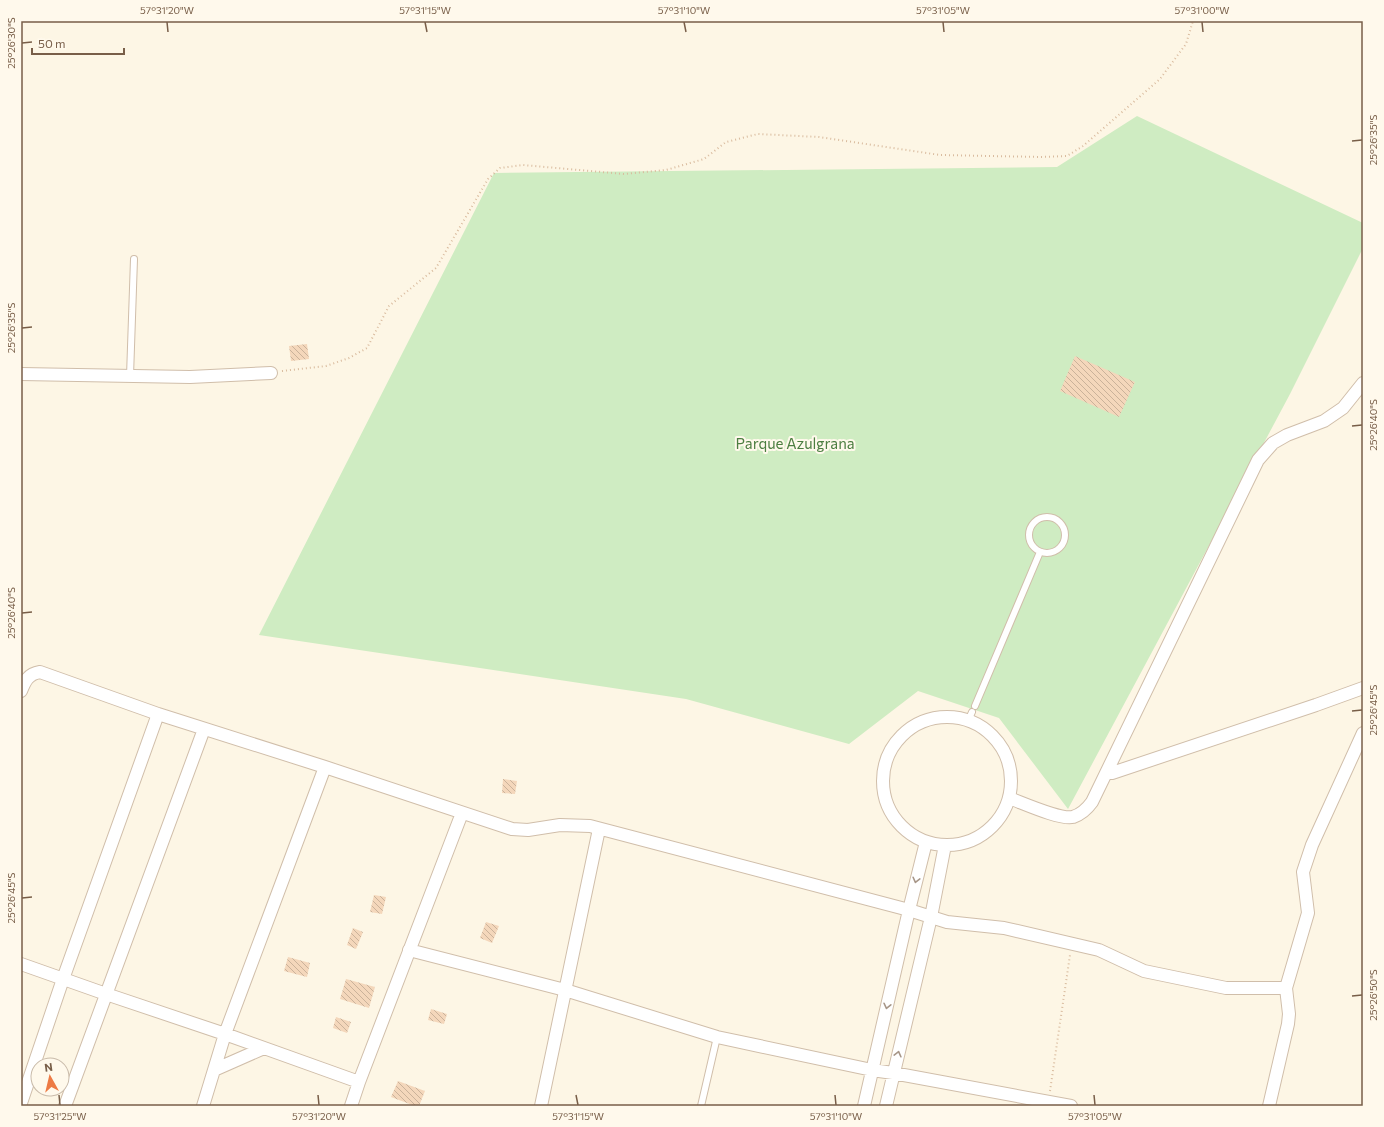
<svg xmlns="http://www.w3.org/2000/svg" width="1384" height="1127" font-family="Commissioner,sans-serif">
	<style>
		.park { fill: #cfecc2 }
		.building { fill: url(#building-back-hatch) }
		.lines { fill: none; stroke-linecap: round; stroke-linejoin: round }
		.service-casing { stroke: #d0beaa; stroke-width: 8 }
		.minor-casing { stroke: #d0beaa; stroke-width: 14 }
		.path { stroke: #d9bb9e; stroke-width: 2; stroke-dasharray: 1 3; stroke-linecap: butt }
		.service { stroke: #fff; stroke-width: 6 }
		.minor { stroke: #fff; stroke-width: 12 }
		.oneway { stroke: #a79688 }
		.ticks { fill: none; stroke: #785e48; stroke-width: 1.5 }
		.labels { text-anchor: middle; stroke-width: 4; stroke-linejoin: round; paint-order: stroke }
		.park-label { font-size: 15px; fill: #4c7e40; stroke: #fff9ec }
		.neatline { fill: none; stroke: #785e48; stroke-width: 1.5 }
		.ticks-label { font-size: 10px; text-anchor: middle; fill: #785e48 }
	</style>
	<defs>
		<pattern id="building-back-hatch" width="6" height="6" patternUnits="userSpaceOnUse"><rect width="6" height="6" fill="#f4d7bb"/><path d="M-1 5l2 2M0 0l6 6M5-1l2 2" fill="none" stroke="#cab29a"/></pattern>
	</defs>
	<rect width="100%" height="100%" fill="#fdf6e5"/>
	<path class="park" d="M1137,116L1363,223V248L1290,394L1068,809L999,718L918,691L849,744L686,699L259,635L494,173L1057,167Z"/>
	<path class="building" d="M307,344L309,359L291,361L289,346Z
		M1075,356L1135,382L1119,417L1060,391Z
		M503,779L517,781L515,794L502,793Z
		M374,895L386,897L382,914L370,912Z
		M486,922L499,926L492,943L480,938Z
		M353,928L363,932L356,949L347,945Z
		M288,957L310,963L307,977L284,971Z
		M346,979L375,987L369,1008L340,999Z
		M431,1009L447,1014L444,1024L428,1020Z
		M336,1017L351,1022L347,1033L333,1028Z
		M398,1081L425,1091L419,1106H415L391,1097Z"/>
	<g class="lines">
		<g class="service-casing">
			<path id="service" d="M130,376L134,259
				M1029 535a18 18 0 1 1 36 0a18 18 0 1 1-36 0Z
				M975,706L1040,552
				M968,721L972,712
				M701,1106L717,1037"/>
		</g>
		<g class="minor-casing">
			<path id="minor" d="M21,374L190,377L271,373
				M21,691C25,681 28,674 40,672L158,714L325,767L512,829L528,830L560,825L590,826L909,910L947,922L1004,928L1099,950L1144,971L1226,988H1286L1308,913L1303,872L1312,845L1363,733
				M883 781a64 64 0 1 1 128 0a64 64 0 1 1-128 0Z
				M1106,773H1112L1316,705L1363,688
				M1009,798C1023,803 1060,820 1073,817C1082,814 1087,809 1092,802L1258,460L1273,443L1287,435L1324,421L1343,408L1363,383
				M409,950L565,990L717,1037L872,1070L893,1073L1071,1106
				M21,964L106,994L225,1034L359,1082
				M214,1070L264,1048
				M21,1103L63,979L158,714
				M65,1106L204,729
				M203,1106L225,1034L325,767
				M351,1106L359,1082L462,813
				M541,1106L599,829
				M864,1106L909,910L926,842
				M886,1106L931,917L945,845
				M1269,1106L1288,1024L1289,1014L1286,988"/>
		</g>
		<path class="path" d="M282,371L326,366L349,358L367,348L389,306L436,268L488,179L500,168L523,165L624,174L666,170L704,159L726,142L758,134L819,137L940,155L1041,157L1067,156L1083,146L1160,79L1186,44L1193,21
			M1050,1091L1070,955"/>
		<use href="#service" class="service"/>
		<use href="#minor" class="minor"/>
	</g>
	<defs><path id="oneway-chevron" d="M-2-3.5L2.5 0L-2 3.5" fill="none" stroke-width="1.6" stroke-linecap="round" stroke-linejoin="round"/></defs>
	<g class="oneway">
		<use href="#oneway-chevron" transform="translate(916 880) rotate(104)"/>
		<use href="#oneway-chevron" transform="translate(887 1006) rotate(103)"/>
		<use href="#oneway-chevron" transform="translate(898 1054) rotate(-76)"/>
	</g>
	<path class="ticks" d="M167,22L168,32M425,22L427,32M684,22L686,32M943,22L944,32M1202,22L1203,32M22,43L32,42M1352,141L1362,140M22,328L32,327M1352,426L1362,425M22,613L32,612M1352,711L1362,710M22,898L32,897M1352,996L1362,995M59,1095L60,1105M318,1095L319,1105M576,1095L578,1105M835,1095L836,1105M1094,1095L1095,1105"/>
	<g class="labels">
		<g class="park-label">
			<text x="795" y="449">Parque Azulgrana</text>
		</g>
	</g>
	<rect width="1384" height="1127" fill="none" stroke="#fff9ec" stroke-width="44"/>
	<g transform="translate(50 1077) rotate(352)"><circle r="19" fill="#fff9ec" stroke="#c9bbaa"/>
	<path d="M0-3L7 15L0 10L-7 15Z" fill="#ed7a44"/>
	<text y="-6" font-size="11" font-weight="bold" text-anchor="middle" fill="#785e48">N</text>
	</g>
	<path d="M32 48v6h92v-6" fill="none" stroke="#785e48" stroke-width="2"/>
	<text x="38" y="48" font-size="12" fill="#785e48" stroke="#fff9ec" stroke-width="3" paint-order="stroke">50 m</text>
	<rect x="22" y="22" width="1340" height="1083" class="neatline"/>
	<g class="ticks-label">
		<text x="167" y="14">57°31'20"W</text>
		<text x="425" y="14">57°31'15"W</text>
		<text x="684" y="14">57°31'10"W</text>
		<text x="943" y="14">57°31'05"W</text>
		<text x="1202" y="14">57°31'00"W</text>
		<text transform="translate(11 43) rotate(-90)" y="4">25°26'30"S</text>
		<text transform="translate(1373 140) rotate(-90)" y="4">25°26'35"S</text>
		<text transform="translate(11 328) rotate(-90)" y="4">25°26'35"S</text>
		<text transform="translate(1373 425) rotate(-90)" y="4">25°26'40"S</text>
		<text transform="translate(11 613) rotate(-90)" y="4">25°26'40"S</text>
		<text transform="translate(1373 710) rotate(-90)" y="4">25°26'45"S</text>
		<text transform="translate(11 898) rotate(-90)" y="4">25°26'45"S</text>
		<text transform="translate(1373 995) rotate(-90)" y="4">25°26'50"S</text>
		<text x="60" y="1120">57°31'25"W</text>
		<text x="319" y="1120">57°31'20"W</text>
		<text x="578" y="1120">57°31'15"W</text>
		<text x="836" y="1120">57°31'10"W</text>
		<text x="1095" y="1120">57°31'05"W</text>
	</g>
</svg>
